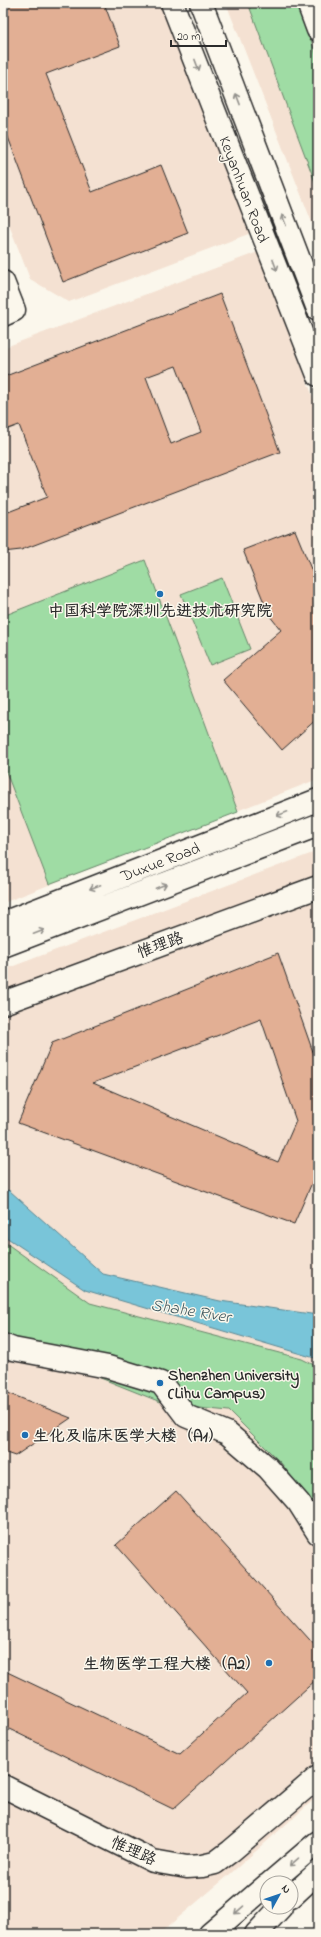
<svg xmlns="http://www.w3.org/2000/svg" width="321" height="1937" font-family="'Indie Flower','LXGW WenKai TC',sans-serif">
	<style>
		.built { fill: #f4e1d2 }
		.green { fill: #9fdca4; stroke: #658468 }
		.water { fill: #79c5d9; stroke: #5a8793 }
		.building { fill: #e2af94; stroke: #2b2b2b; fill-rule: evenodd }
		.lines { fill: none; stroke-linecap: round; stroke-linejoin: round }
		.minor-casing { stroke: #2b2b2b; stroke-width: 25 }
		.minor { stroke: #fbf7ec; stroke-width: 22 }
		.oneway { stroke: #93918c }
		.poi-dot { fill: #1f6fb2; stroke: #fbf7ec; stroke-width: 1.5 }
		.labels { text-anchor: middle; stroke-width: 3; stroke-linejoin: round; paint-order: stroke }
		.street-label { font-size: 16px; fill: #2b2b2b; stroke: #fbf7ec }
		.poi-label { font-size: 16px; font-weight: bold; fill: #2b2b2b; stroke: #fbf7ec; text-anchor: start }
		.water-label { font-size: 17px; font-style: italic; fill: #42595f; stroke: #fbf7ec }
	</style>
	<rect width="100%" height="100%" fill="#fbf7ec"/>
	<filter id="ink" filterUnits="userSpaceOnUse"><feTurbulence type="fractalNoise" baseFrequency=".025" numOctaves="2"/><feDisplacementMap in="SourceGraphic" scale="8" xChannelSelector="R" yChannelSelector="G"/><feConvolveMatrix kernelMatrix="1 2 1 2 8 2 1 2 1" color-interpolation-filters="sRGB"/></filter>
	<g filter="url(#ink)">
		<path class="built" d="M3,3H164L251,233L69,302L30,279L3,209Z
			M226,3H318V238Z
			M258,252L318,410V779L3,903V348Z
			M318,851V1796L229,1875L159,1934H3V970Z"/>
		<path class="green" d="M248,3H297L318,59V190Z
			M145,560L238,812L49,884L3,764V616Z
			M222,578L250,649L210,665L181,594Z
			M3,1241L90,1303L302,1359L318,1367V1511L281,1463L229,1411L168,1405L3,1339Z"/>
		<path class="water" d="M3,1189L10,1191L103,1274L220,1301L318,1315V1359L85,1290L3,1235Z"/>
		<path class="building" d="M3,3H104L120,46L46,74L92,192L161,165L188,233L63,282L3,124Z
			M220,294L280,452L21,550L3,552V514L47,497L19,425L3,431V377ZM176,366L201,432L171,444L146,377Z
			M295,530L318,586V718L282,750L223,680L281,630L269,615L243,550Z
			M278,953L318,1066V1169L294,1224L18,1123L52,1043ZM261,1019L296,1121L278,1162L93,1083Z
			M3,1391L71,1418L15,1456L3,1452Z
			M176,1491L318,1649V1678L173,1809L3,1726V1670L180,1754L247,1693L116,1545Z"/>
		<g class="lines">
			<g class="minor-casing">
				<path id="minor" d="M172,3L318,375
					M201,3L318,309
					M308,3L318,30
					M3,282L14,310L3,315
					M3,923L318,800
					M3,946L318,825
					M3,1003L318,887
					M3,1345L13,1349L108,1367L161,1383L186,1416L227,1433L268,1468L299,1503L318,1533
					M3,1786L153,1861L187,1867L202,1866L215,1863L231,1851L318,1777
					M270,1883L318,1842
					M291,1897L318,1872
					M210,1934L267,1885
					M256,1934L281,1907"/>
			</g>
			<use href="#minor" class="minor"/>
		</g>
		<defs><path id="oneway-shaft" d="M-6 0H5M1.5-3L5.5 0L1.5 3" fill="none" stroke-width="1.6" stroke-linecap="round" stroke-linejoin="round"/></defs>
		<g class="oneway">
			<use href="#oneway-shaft" transform="translate(197 65) rotate(69)"/>
			<use href="#oneway-shaft" transform="translate(238 99) rotate(-111)"/>
			<use href="#oneway-shaft" transform="translate(284 220) rotate(-111)"/>
			<use href="#oneway-shaft" transform="translate(275 265) rotate(69)"/>
			<use href="#oneway-shaft" transform="translate(282 814) rotate(159)"/>
			<use href="#oneway-shaft" transform="translate(161 886) rotate(-21)"/>
			<use href="#oneway-shaft" transform="translate(95 887) rotate(159)"/>
			<use href="#oneway-shaft" transform="translate(39 932) rotate(-21)"/>
			<use href="#oneway-shaft" transform="translate(294 1862) rotate(139)"/>
			<use href="#oneway-shaft" transform="translate(239 1910) rotate(139)"/>
		</g>
	</g>
	<g class="poi-dot">
		<circle cx="160" cy="594" r="4"/>
		<circle cx="160" cy="1383" r="4"/>
		<circle cx="25" cy="1435" r="4"/>
		<circle cx="269" cy="1663" r="4"/>
	</g>
	<g class="labels">
		<g class="street-label">
			<text transform="translate(245 189) rotate(69)" y="6">Keyanhuan Road</text>
			<text transform="translate(160 861) rotate(-21)" y="6">Duxue Road</text>
			<text transform="translate(160 944) rotate(-20)" y="6">惟理路</text>
			<text transform="translate(134 1850) rotate(24)" y="6">惟理路</text>
		</g>
		<g class="poi-label">
			<text x="160" y="616" text-anchor="middle">中国科学院深圳先进技术研究院</text>
			<text x="168" y="1380">Shenzhen University<tspan x="168" dy="18">(Lihu Campus)</tspan></text>
			<text x="33" y="1441">生化及临床医学大楼（A1）</text>
			<text x="261" y="1669" text-anchor="end">生物医学工程大楼（A2）</text>
		</g>
		<g class="water-label">
			<text transform="translate(191 1310) rotate(9)" y="6">Shahe River</text>
		</g>
	</g>
	<rect width="321" height="1937" fill="none" stroke="#fbf7ec" stroke-width="16"/>
	<rect x="8" y="8" width="305" height="1921" fill="none" stroke="#2b2b2b" stroke-width="1.5" filter="url(#ink)"/>
	<g transform="translate(279 1895) rotate(50)"><circle r="19" fill="#fbf7ec" stroke="#a8a59f"/>
	<path d="M0-3L7 15L0 10L-7 15Z" fill="#1f6fb2"/>
	<text y="-6" font-size="11" font-weight="bold" text-anchor="middle" fill="#2b2b2b">N</text>
	</g>
	<path d="M171 40v6h55v-6" fill="none" stroke="#2b2b2b" stroke-width="2"/>
	<text x="177" y="40" font-size="12" fill="#2b2b2b" stroke="#fbf7ec" stroke-width="3" paint-order="stroke">20 m</text>
</svg>
